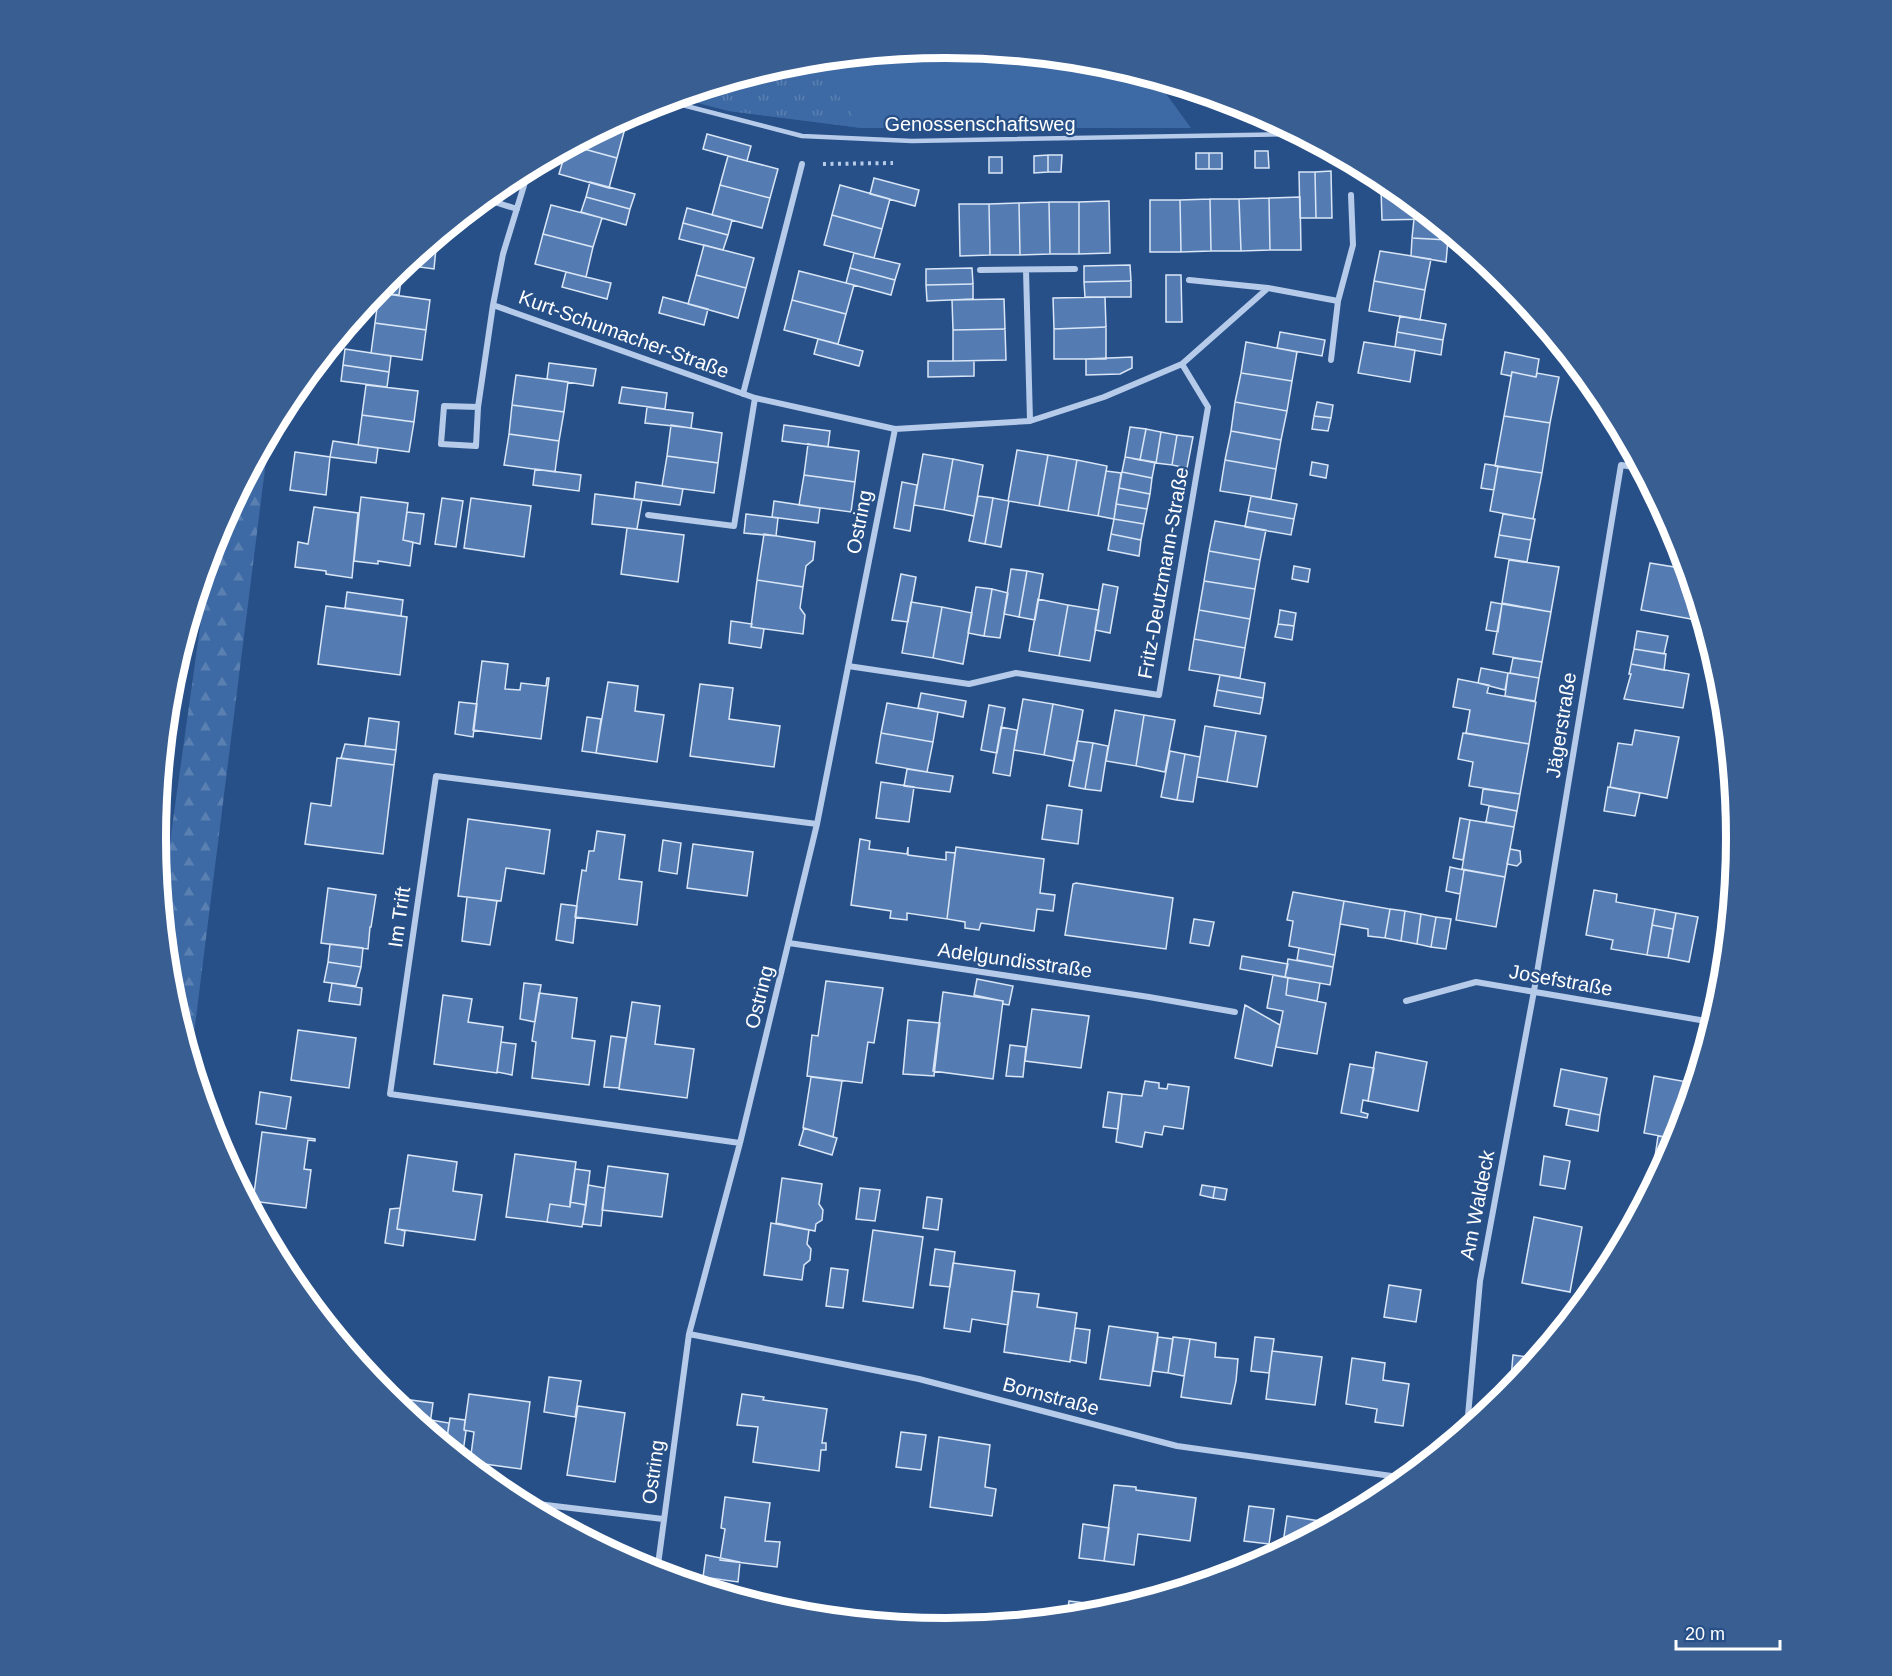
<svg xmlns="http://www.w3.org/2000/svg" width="1892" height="1676" font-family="Arial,sans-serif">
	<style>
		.green { fill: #3d6aa5 }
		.forest { fill: url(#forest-firs) }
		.park { fill: url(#park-tufts) }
		.building { fill: #557cb2; stroke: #d9e6f7; stroke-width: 1.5 }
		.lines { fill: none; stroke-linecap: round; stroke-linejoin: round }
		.path { stroke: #b5cbe9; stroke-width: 4; stroke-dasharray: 3 4.5; stroke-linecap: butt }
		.service { stroke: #b5cbe9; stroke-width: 4.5 }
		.minor { stroke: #b5cbe9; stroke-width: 6 }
		.labels { text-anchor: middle; stroke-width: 4.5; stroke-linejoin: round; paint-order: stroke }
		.street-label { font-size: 20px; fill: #fff; stroke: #285088 }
		.rim { fill: none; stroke: #fff; stroke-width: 8 }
	</style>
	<defs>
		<pattern id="forest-firs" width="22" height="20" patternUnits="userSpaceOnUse" patternTransform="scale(1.5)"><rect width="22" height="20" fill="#3d6aa5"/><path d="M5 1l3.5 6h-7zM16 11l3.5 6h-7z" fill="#5a80b2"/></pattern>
		<pattern id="park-tufts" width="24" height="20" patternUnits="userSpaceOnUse" patternTransform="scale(1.5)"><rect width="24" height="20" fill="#3d6aa5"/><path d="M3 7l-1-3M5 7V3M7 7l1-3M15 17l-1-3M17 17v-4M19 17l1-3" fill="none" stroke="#5a80b2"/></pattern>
	</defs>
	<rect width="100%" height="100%" fill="#285088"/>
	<path class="green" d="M946,48L1100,63L1156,80L1191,128H862L729,111L679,98L792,63Z"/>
	<path class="forest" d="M269,437L191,1057L171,992L162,899L210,556L216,535Z"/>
	<path class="park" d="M814,61L862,128L729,111L679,98L792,63Z"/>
	<path class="building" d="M612,125L625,128L617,158L573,146Z
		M707,134L751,146L747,161L703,149Z
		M573,146L617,158L609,188L559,174L566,150Z
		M1255,151H1268L1269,168H1255Z
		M1196,153H1209V169H1196Z
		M1209,153H1222V169H1209Z
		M1048,155H1062L1061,172H1048Z
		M1048,155V172L1034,173V156Z
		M728,156L778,169L770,198L720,185Z
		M989,157H1002V173H989Z
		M1331,171L1332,218H1316L1315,172Z
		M1299,172H1315L1316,218H1300Z
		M874,178L919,190L915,206L870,194Z
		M1381,179L1385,181L1394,189H1381Z
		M590,182L635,194L630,209L586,197Z
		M720,185L770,198L762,228L712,215Z
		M840,185L890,199L882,229L832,215Z
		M1381,189H1394L1431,219L1382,220Z
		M586,197L630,209L626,225L581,212Z
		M1300,197L1301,250H1270L1269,198Z
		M1269,198L1270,250L1241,251L1239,199Z
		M1210,199H1239L1241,251H1211Z
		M1210,199L1211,251L1181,252L1180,200Z
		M1150,200H1180L1181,252H1150Z
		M1109,201L1110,253L1079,254V202Z
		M1049,202H1079V254H1050Z
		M1049,202L1050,254L1020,255L1019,203Z
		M1019,203L1020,255H990L989,204Z
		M959,204H989L990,255L960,256Z
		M551,205L602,218L593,247L543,234Z
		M687,208L732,220L728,235L683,223Z
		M832,215L882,229L874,258L824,245Z
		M1414,219H1431L1448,233V240L1412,238Z
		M683,223L728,235L723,250L679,239Z
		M543,234L593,247L586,277L535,264Z
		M437,238L434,269L405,265Z
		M1412,238L1448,240L1446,262L1411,256Z
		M704,245L754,258L746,288L696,275Z
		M1380,251L1431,259L1425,290L1374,281Z
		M854,253L900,264L895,280L850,268Z
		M1130,265L1131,281L1084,282V266Z
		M403,267L401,280L389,278Z
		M850,268L895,280L891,295L846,283Z
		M972,268L973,284L926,285V269Z
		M799,271L854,285L846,314L792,300Z
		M566,272L611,283L607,299L562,287Z
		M696,275L746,288L738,318L688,304Z
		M1166,275H1181L1182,322H1166Z
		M389,278L401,280L399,295L376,293Z
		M1131,281V297H1085L1084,282Z
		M1374,281L1425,290L1420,320L1369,311Z
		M973,284V299L927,301L926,285Z
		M379,293L430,300L426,330L375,323Z
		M663,297L708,309L704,325L659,313Z
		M1105,297L1106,327L1054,329L1053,298Z
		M1004,299L1005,329L953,330L952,300Z
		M792,300L846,314L838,344L784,330Z
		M1400,316L1446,324L1443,340L1397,332Z
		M375,323L426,330L422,360L371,353Z
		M1106,327V359H1054V329Z
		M1005,329L1006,360L953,361V330Z
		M1280,332L1325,340L1322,356L1277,348Z
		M1397,332L1443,340L1441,355L1395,347Z
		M818,339L863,351L859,366L814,354Z
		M1246,342L1297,352L1292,381L1241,373Z
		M1364,342L1415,350L1410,382L1358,373Z
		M345,349L391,356L389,372L343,365Z
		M1505,352L1539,359L1536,377L1512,372L1511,376L1501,374Z
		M1132,357V368L1120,374L1086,375V359Z
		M928,361H974V376L928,377Z
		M549,363L596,369L593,386L547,379Z
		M343,365L389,372L387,387L341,381Z
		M1512,372L1536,377L1537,373L1559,377L1550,423L1504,416Z
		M1241,373L1292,381L1287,411L1235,402Z
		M516,375L568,382L564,412L512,405Z
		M366,385L418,391L414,422L362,415Z
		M622,387L667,393L665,409L619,403Z
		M1235,402L1287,411L1281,440L1231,431Z
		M1317,402L1333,405L1331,418L1314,416Z
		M512,405L564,412L559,441L509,434Z
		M647,407L693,413L691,428L645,423Z
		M362,415L414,422L409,452L358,445Z
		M1314,416L1331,418L1328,431L1312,429Z
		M1504,416L1550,423L1542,473L1495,466Z
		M671,425L722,433L718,463L667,456Z
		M784,425L830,431L828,447L782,441Z
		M1130,427L1146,429L1140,460L1125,457Z
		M1146,429L1161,432L1156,463L1140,460Z
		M1231,431L1281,440L1276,469L1225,460Z
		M1161,432L1177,435L1172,465L1156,463Z
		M509,434L559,441L555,472L504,465Z
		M1177,435L1193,437L1187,468L1172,465Z
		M333,441L378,448L376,463L330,457Z
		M808,444L859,451L855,482L804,475Z
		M1017,450L1048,455L1039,506L1008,501Z
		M295,452L330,457L326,495L290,490Z
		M923,454L953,459L944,510L914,505Z
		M1048,455L1077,460L1068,511L1039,506Z
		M667,456L718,463L714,493L662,486Z
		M1125,457L1155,462L1152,478L1122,472Z
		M953,459L983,465L974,516L944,510Z
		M1077,460L1107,466L1098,516L1068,511Z
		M1225,460L1276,469L1271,499L1220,491Z
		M1312,462L1328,465L1326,478L1310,475Z
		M1485,464L1498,466L1494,490L1481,488Z
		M1498,466L1542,473L1533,519L1490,511Z
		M535,469L581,475L579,491L533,485Z
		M1106,471L1121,473L1114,519L1098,516Z
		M1122,472L1152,478L1150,494L1119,488Z
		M804,475L855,482L851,512L799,505Z
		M636,482L683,489L680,505L634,499Z
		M902,482L917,485L910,531L894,528Z
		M1119,488L1150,494L1147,509L1116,504Z
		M595,494L642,500L637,529L592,524Z
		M978,496L993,498L985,544L969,541Z
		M1251,496L1297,504L1294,519L1248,511Z
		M361,497L408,503L403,540L413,542L410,566L378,561V564L354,561Z
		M442,498L463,501L456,547L435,544Z
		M471,498L531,506L524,557L464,548Z
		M993,498L1009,501L1001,547L985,544Z
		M774,501L820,508L818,523L772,517Z
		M1116,504L1147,509L1144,524L1114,519Z
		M314,507L358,513L352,578L326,574V571L295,567L298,542L308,544Z
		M1248,511L1294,519L1291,535L1245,527Z
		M407,512L424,514L420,544L403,540Z
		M746,514L778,518L776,536L744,533Z
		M1503,514L1535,519L1531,540L1499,535Z
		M1114,519L1144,524L1141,540L1111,534Z
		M1215,521L1266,530L1260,560L1209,551Z
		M627,528L684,535L678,582L621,574Z
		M764,534L815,542L813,560L806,566L803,587L757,580Z
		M1111,534L1141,540L1139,556L1108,550Z
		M1499,535L1531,540L1527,562L1495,557Z
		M1209,551L1260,560L1255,589L1204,581Z
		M1509,560L1559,567L1551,612L1502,603Z
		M1650,563L1686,569L1702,621L1641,610Z
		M1294,566L1310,569L1308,582L1292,579Z
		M1011,569L1027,571L1019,617L1004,614Z
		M1027,571L1043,574L1035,620L1019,617Z
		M901,574L916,577L908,622L892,620Z
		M757,580L803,587L800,608L805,615L803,634L751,627Z
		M1204,581L1255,589L1250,619L1199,610Z
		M1103,584L1118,587L1110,633L1095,630Z
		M976,587L992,589L984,636L968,633Z
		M992,589L1008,593L1000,638L984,636Z
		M347,592L403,600L401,616L345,608Z
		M1038,599L1068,605L1059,656L1029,651Z
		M911,602L942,607L933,658L902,653Z
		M1491,602L1502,604L1498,632L1486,630Z
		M1502,604L1551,612L1542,662L1493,654Z
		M1068,605L1099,610L1090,661L1059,656Z
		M326,606L407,617L400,675L318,664Z
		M942,607L972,613L963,664L933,658Z
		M1199,610L1250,619L1245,648L1194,639Z
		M1280,610L1296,613L1294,626L1278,624Z
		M731,621L752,624L751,627L764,629L761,648L729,643Z
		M1278,624L1294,626L1292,640L1275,637Z
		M1637,631L1668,636L1664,654L1634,649Z
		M1194,639L1245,648L1240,678L1189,670Z
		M1634,649L1666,654L1664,670L1631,664Z
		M1513,658L1542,662L1539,678L1510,673Z
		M482,661L508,664L505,689L520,690L521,683L546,686L547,678H549L541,739L473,730Z
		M1631,664L1689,674L1683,708L1624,699L1631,674H1629Z
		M1481,668L1508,673L1505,690L1478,683Z
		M1508,673L1539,678L1535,701L1505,696Z
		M1220,675L1265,683L1263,698L1217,690Z
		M1458,679L1489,685L1487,693L1536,702L1529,744L1466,733L1470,710L1453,707Z
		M608,682L638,686L635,711L664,715L657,762L596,753Z
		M700,684L733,688L729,719L780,726L774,767L690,756Z
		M1217,690L1263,698L1260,714L1214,706Z
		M921,693L966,701L963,717L918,708Z
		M1023,699L1053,704L1044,755L1014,750Z
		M459,702L477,704L473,737L455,734Z
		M887,703L938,712L933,742L881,733Z
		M1053,704L1083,710L1074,761L1044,755Z
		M989,705L1005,708L997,753L981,750Z
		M1115,710L1144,715L1136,766L1106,761Z
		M1144,715L1175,720L1165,772L1136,766Z
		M587,717L601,719L596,753L582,751Z
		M369,718L399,722L396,750L365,746Z
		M1205,726L1236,731L1227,782L1197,777Z
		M1001,727L1017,730L1010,776L993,773Z
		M1635,730L1679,737L1667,798L1610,787L1618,743L1632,745Z
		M1236,731L1266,736L1257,787L1227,782Z
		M881,733L933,742L927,772L876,763Z
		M1463,733L1529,744L1520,794L1469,786L1473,762L1458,759Z
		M1077,741L1093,743L1085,789L1069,786Z
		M1093,743L1108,746L1101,791L1085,789Z
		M345,744L396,750L394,765L341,758Z
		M1170,751L1185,754L1177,800L1161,797Z
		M1185,754L1200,757L1193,802L1177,800Z
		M337,758L394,765L383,854L305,844L311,803L331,806Z
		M907,769L953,776L950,792L904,786Z
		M881,782L914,787L909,822L876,818Z
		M1608,787L1640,793L1635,816L1604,811Z
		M1483,789L1520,794L1517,811L1481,804Z
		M1047,805L1082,810L1078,844L1042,839Z
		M1489,806L1517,811L1514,827L1486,822Z
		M1460,818L1470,820L1463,860L1453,858Z
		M468,819L550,830L544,874L506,868L501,901L458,896Z
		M1470,820L1514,827L1505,877L1462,869Z
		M597,831L625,835L619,879L642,882L637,925L575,917L582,870L586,871L589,851H594Z
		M860,839L870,841L869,849L907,854L908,847V855L946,860V852L955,853L947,919L907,913V920L890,918L891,911L851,905Z
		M663,840L681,843L677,874L659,871Z
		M693,844L753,852L747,896L687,888Z
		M956,847L1044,859L1040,893L1055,895L1053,911L1037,909L1034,931L981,923L979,930L965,928V922L947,919Z
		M1510,849L1520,851L1521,862L1517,866L1507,864Z
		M1450,867L1464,870L1460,894L1446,891Z
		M1464,870L1505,877L1496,927L1456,920Z
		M1076,883L1173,898L1166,949L1065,935L1073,884Z
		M328,888L376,895L371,927H370L368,949L321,943Z
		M1594,890L1617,894L1616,902L1655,909L1647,955L1611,949L1613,940L1586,935Z
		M1293,892L1344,901L1335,955L1289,946L1293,921L1287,920Z
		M467,897L497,901L490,945L462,941Z
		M1344,901L1390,909L1385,938L1368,936V929L1340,924Z
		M561,904L577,906L573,943L556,940Z
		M1390,909L1405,911L1401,941L1385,938Z
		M1655,909L1676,913L1673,929L1652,925Z
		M1405,911L1421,914L1417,944L1401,941Z
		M1676,913L1698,917L1689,962L1668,958Z
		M1421,914L1436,917L1431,947L1417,944Z
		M1436,917L1451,919L1446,949L1431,947Z
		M1194,919L1214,922L1209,946L1190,943Z
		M1652,925L1673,929L1668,958L1647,955Z
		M330,944L363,948L361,967L328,962Z
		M1299,948L1335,955L1333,967L1297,960Z
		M1242,956L1288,964L1285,977L1240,969Z
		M1288,959L1333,967L1330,985L1285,977Z
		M328,962L361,967L356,986L324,982Z
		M1273,975L1288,978L1286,995L1326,1003L1317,1054L1276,1047L1283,1011L1267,1008Z
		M1288,978L1320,983L1317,1001L1286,995Z
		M977,979L1013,986L1009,1005L1003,1004V1001L974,995Z
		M826,981L883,988L874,1043L868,1042L862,1083L807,1076L812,1035L818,1036Z
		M332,983L362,988L360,1005L329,1001Z
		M524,983L541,985L535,1022L520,1019Z
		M943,992L1003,1001L993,1079L933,1071Z
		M539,993L577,998L572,1038L595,1041L589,1085L532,1078L536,1042L532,1041Z
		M443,995L472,999L468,1022L503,1027L497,1073L434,1064Z
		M632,1002L660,1006L655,1044L694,1049L687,1098L619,1089Z
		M1245,1005L1280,1025L1272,1066L1235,1058Z
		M1032,1009L1089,1016L1081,1068L1025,1061Z
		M908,1020L940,1023L934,1076L903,1074Z
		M298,1030L356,1038L349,1088L291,1080Z
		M611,1036L626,1038L619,1088L604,1087Z
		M501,1042L516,1044L512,1075L497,1072Z
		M1010,1045L1026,1047L1023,1077L1006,1076Z
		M1376,1052L1427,1062L1418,1111L1368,1101Z
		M1350,1064L1374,1068L1368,1101L1363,1100L1361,1112L1368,1114L1367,1118L1341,1113Z
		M1561,1069L1607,1078L1600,1115L1554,1106Z
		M1654,1076L1693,1083L1676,1139L1644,1133Z
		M811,1077L842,1081L833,1137L803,1128Z
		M1145,1081L1159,1083V1088L1167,1089L1168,1084L1189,1087L1183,1129L1164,1126L1162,1135L1145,1132L1142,1147L1116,1142L1122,1094L1142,1096Z
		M260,1092L291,1097L286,1129L256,1124Z
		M1108,1092L1122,1094L1118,1129L1103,1127Z
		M1569,1109L1600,1115L1598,1131L1566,1125Z
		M804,1128L837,1138L832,1155L799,1145Z
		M262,1132L315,1139V1141L308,1140L304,1169L311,1170L306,1208L253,1201Z
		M1658,1136L1676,1139L1666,1159L1655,1157Z
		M515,1154L576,1162L570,1207L550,1204L547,1222L506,1217Z
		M408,1155L457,1162L453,1191L482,1195L475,1240L397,1229Z
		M1544,1156L1570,1161L1565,1189L1540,1185Z
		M608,1166L668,1174L662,1217L602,1210Z
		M575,1169L590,1171L586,1205L570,1202Z
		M782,1178L822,1184L819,1204L823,1210L822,1220L816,1224L815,1231L776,1223Z
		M588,1185L605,1188L601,1226L583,1224Z
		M1202,1185L1215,1187L1213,1198L1200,1195Z
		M1215,1187L1227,1189L1225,1200L1213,1198Z
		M860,1188L880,1190L875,1221L856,1219Z
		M927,1197L942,1199L938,1230L923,1228Z
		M570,1202L586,1205L582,1227L547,1222L550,1204L570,1207Z
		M400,1208L397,1229L405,1231L403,1246L385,1243L390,1209Z
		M1534,1217L1582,1227L1570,1292L1522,1283Z
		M771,1223L809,1230L807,1244L811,1249L810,1260L804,1265L802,1280L764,1275Z
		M873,1230L923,1237L913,1308L863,1301Z
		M935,1249L955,1252L950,1287L930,1285Z
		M953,1263L1015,1271L1008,1325L972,1319L970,1332L944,1328Z
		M831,1268L848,1270L843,1308L826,1306Z
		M1389,1285L1421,1290L1416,1322L1384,1317Z
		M1012,1291L1039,1294L1037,1307L1077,1313L1070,1362L1004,1352Z
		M1109,1326L1158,1333L1150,1386L1100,1379Z
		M1075,1328L1090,1330L1086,1363L1070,1360Z
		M1158,1337L1173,1339L1168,1373L1153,1371Z
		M1173,1337L1190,1339L1184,1376L1168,1373Z
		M1255,1337L1274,1339L1269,1373L1251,1371Z
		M1190,1339L1216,1343L1215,1357L1238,1359L1236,1381L1231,1404L1181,1397Z
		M1272,1351L1322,1357L1315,1405L1266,1399Z
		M1513,1355L1536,1358L1510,1390Z
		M1352,1358L1385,1363L1383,1380L1409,1384L1403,1426L1375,1422L1377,1409L1346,1404Z
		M549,1377L581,1381L575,1417L544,1412Z
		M469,1394L530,1402L521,1469L470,1462L474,1432L464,1430Z
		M742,1394L764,1397L763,1400L827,1409L822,1443H826V1450H821L819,1471L753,1462L758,1427L737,1425Z
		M388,1397L433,1403L429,1431Z
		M578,1406L625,1413L615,1482L567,1475Z
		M450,1418L465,1420L464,1430L466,1431L463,1452L454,1451L446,1445Z
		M431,1420L449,1423L446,1445L429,1431Z
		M901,1432L926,1435L921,1470L896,1467Z
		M939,1437L990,1445L985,1487L996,1489L992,1516L930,1507Z
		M1114,1485L1136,1487V1490L1196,1498L1190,1541L1138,1534L1134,1565L1104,1561Z
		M725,1497L770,1503L765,1541L780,1542L777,1567L720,1560L725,1529L721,1528Z
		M1249,1506L1274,1509L1269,1544L1244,1541Z
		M1287,1516L1333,1523L1282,1550Z
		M1083,1524L1109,1528L1104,1561L1079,1558Z
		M706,1555L740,1562L738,1582L703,1577Z
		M1069,1601L1118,1607L1100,1613L1067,1616Z"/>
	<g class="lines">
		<path class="path" d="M823,164L893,163"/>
		<path class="service" d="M667,101L802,136L912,141L1297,134"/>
		<path class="minor" d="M529,169L503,254L493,305L755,398L895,429L1030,421L1104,397L1182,364L1268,288L1338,301L1353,245L1351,195
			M485,199L517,209
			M980,270L1075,269
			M1026,270L1030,421
			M1189,280L1268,288
			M1331,360L1338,301
			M743,394L802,164
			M478,407L444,406L441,444L476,446L478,407L493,305
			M648,515L734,526L755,398
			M848,666L969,684L1016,673L1159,695L1208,407L1182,364
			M789,943L1149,997L1235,1012
			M1406,1001L1476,982L1712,1022
			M740,1143L390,1094L436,776L817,824
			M689,1334L919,1379L1177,1446L1406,1478
			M1467,1427L1480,1281L1534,991L1621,465L1640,468
			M521,1502L663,1519
			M657,1572L689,1334L740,1143L817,824L895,429"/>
	</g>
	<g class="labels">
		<g class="street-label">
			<text x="980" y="131">Genossenschaftsweg</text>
			<text transform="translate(624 334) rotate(20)" y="7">Kurt-Schumacher-Straße</text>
			<text transform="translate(859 522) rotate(-79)" y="7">Ostring</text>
			<text transform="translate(1163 573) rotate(-80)" y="7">Fritz-Deutzmann-Straße</text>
			<text transform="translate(1561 725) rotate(-81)" y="7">Jägerstraße</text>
			<text transform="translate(399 917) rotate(-82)" y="7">Im Trift</text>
			<text transform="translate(1015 960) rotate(8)" y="7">Adelgundisstraße</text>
			<text transform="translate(1561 980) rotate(10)" y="7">Josefstraße</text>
			<text transform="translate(759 997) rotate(-76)" y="7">Ostring</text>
			<text transform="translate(1477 1205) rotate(-79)" y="7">Am Waldeck</text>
			<text transform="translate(1051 1396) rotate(15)" y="7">Bornstraße</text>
			<text transform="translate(653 1472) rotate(-82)" y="7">Ostring</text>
		</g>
	</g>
	<path d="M0 0H1892V1676H0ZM166 838a780 780 0 1 1 1560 0a780 780 0 1 1-1560 0Z" fill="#395e92" fill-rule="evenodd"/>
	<path class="rim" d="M166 838a780 780 0 1 1 1560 0a780 780 0 1 1-1560 0Z"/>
	<path d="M1676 1640v9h104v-9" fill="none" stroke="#ffffff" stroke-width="3"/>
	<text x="1685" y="1640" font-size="18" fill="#ffffff" stroke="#285088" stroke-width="4.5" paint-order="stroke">20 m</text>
</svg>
